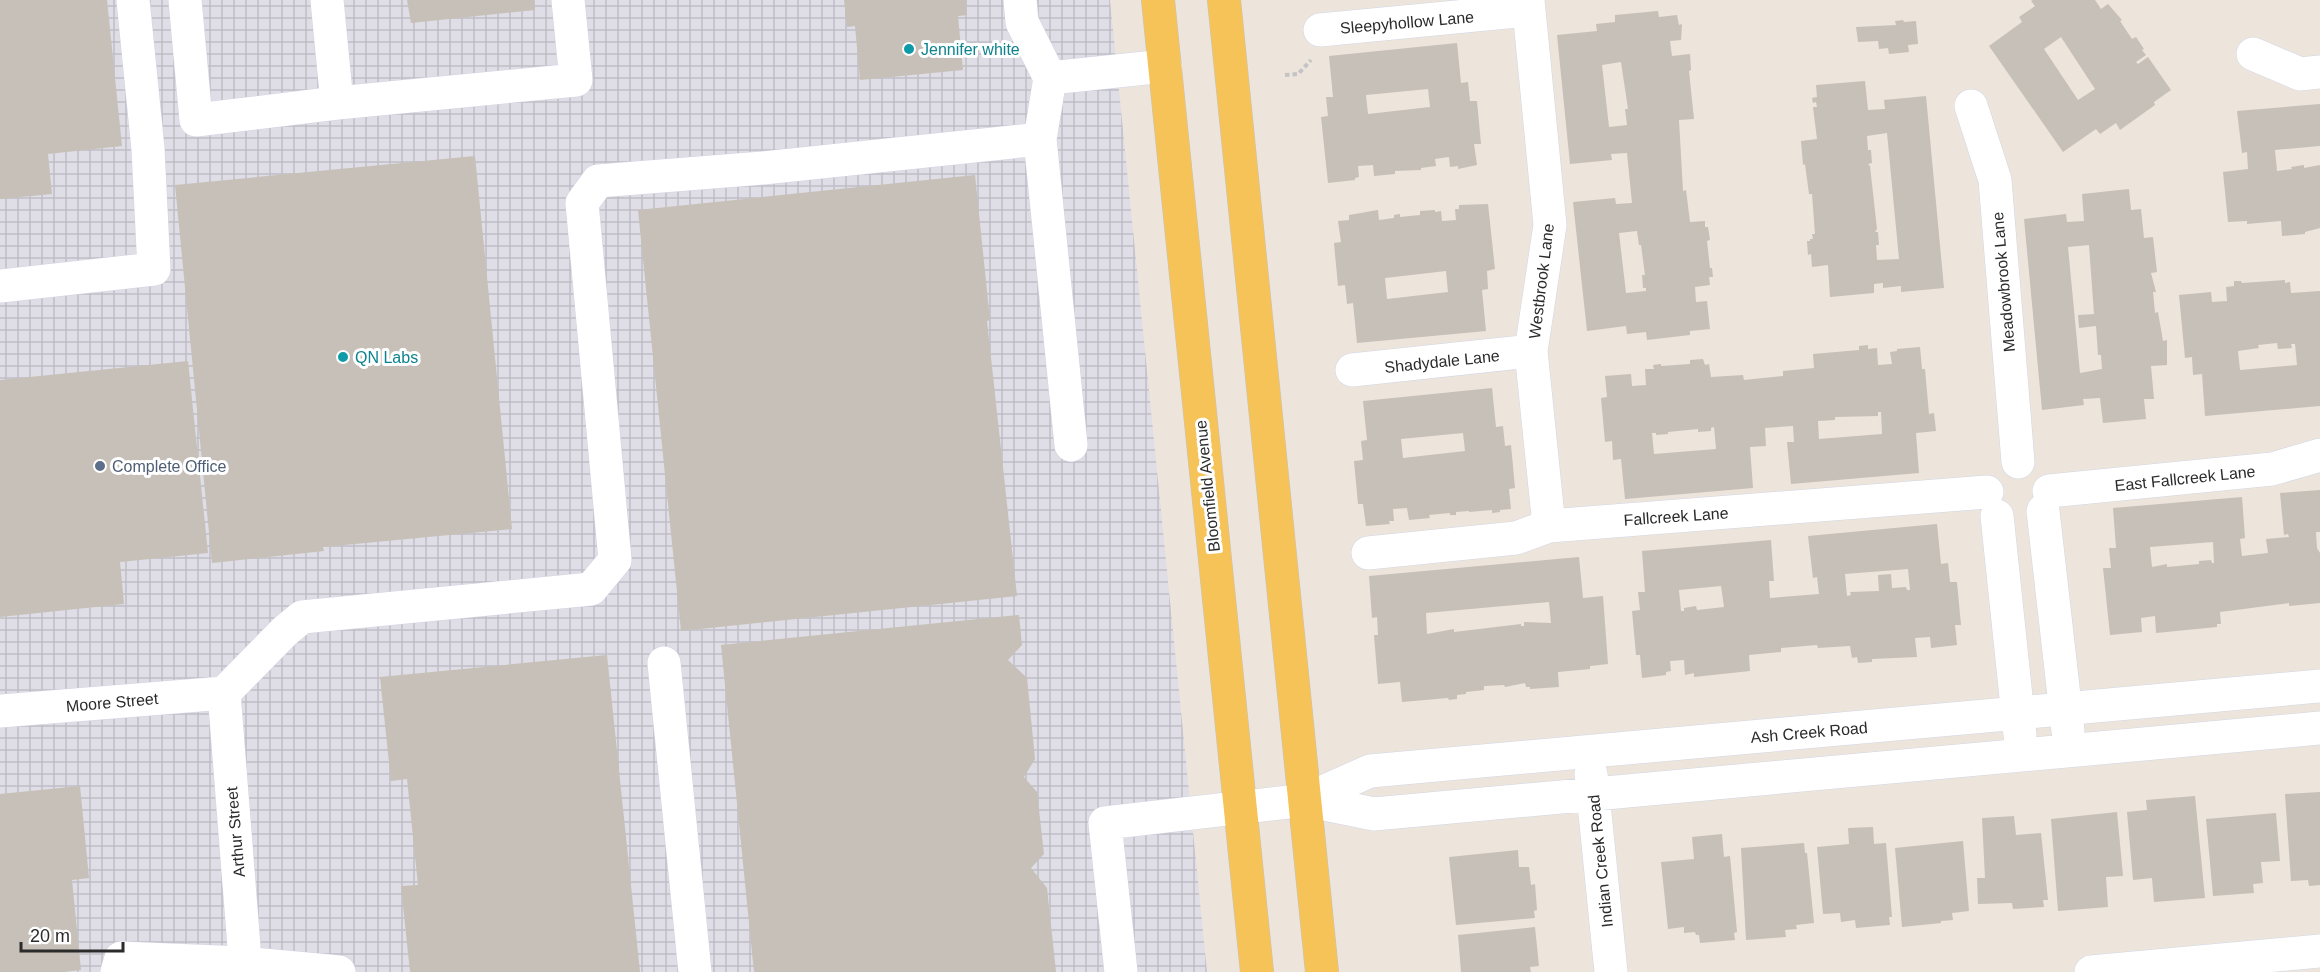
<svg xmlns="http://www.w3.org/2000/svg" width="2320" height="972" font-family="Arial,sans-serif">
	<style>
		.industrial { fill: url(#industrial-grid) }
		.building { fill: #c6c0b8; fill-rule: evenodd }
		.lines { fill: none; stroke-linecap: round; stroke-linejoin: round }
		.minor-casing { stroke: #d1d7e4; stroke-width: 34 }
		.major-casing { stroke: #c4c4c4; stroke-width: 34 }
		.path { stroke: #c4c4c4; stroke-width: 4; stroke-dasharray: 4.5 3; stroke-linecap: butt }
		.minor { stroke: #fff; stroke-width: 33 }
		.major { stroke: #f6c359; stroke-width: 33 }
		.culture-dot { fill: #0f9aa8; stroke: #fff; stroke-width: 2 }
		.service-dot { fill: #5c6f8a; stroke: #fff; stroke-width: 2 }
		.labels { text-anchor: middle; stroke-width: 6; stroke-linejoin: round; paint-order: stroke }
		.street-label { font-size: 16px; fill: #2b2b2b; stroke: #fff }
		.culture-label { font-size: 16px; fill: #0d838f; stroke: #fff; text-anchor: start }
		.service-label { font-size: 16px; fill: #4e5e75; stroke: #fff; text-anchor: start }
	</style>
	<defs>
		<pattern id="industrial-grid" width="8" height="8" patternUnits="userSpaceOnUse" patternTransform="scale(1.5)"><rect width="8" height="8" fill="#dfdde5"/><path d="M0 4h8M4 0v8" fill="none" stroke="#c0bec5"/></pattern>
	</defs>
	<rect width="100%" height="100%" fill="#ede4dc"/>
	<path class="industrial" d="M0,0H1110L1207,972H0Z"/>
	<path class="building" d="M0,0H107L122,146L48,154L52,194L0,199Z
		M407,0H534L535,10L411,23Z
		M844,0H966L967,15L958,16L963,70L860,80L855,26L847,27Z
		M2033,0H2095L2101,9L2108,4L2122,20L2120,21L2132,39L2136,37L2144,49L2142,50L2146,55L2136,62L2138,64L2148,57L2171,90L2154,102L2155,105L2120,130L2116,123L2100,134L2096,129L2063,152L1989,46L2022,22L2019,17L2035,6L2031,1ZM2061,37L2095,89L2078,100L2044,49Z
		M1658,11L1659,17L1677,15L1679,25L1682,24L1681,40L1670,41L1672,56L1690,54L1691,70L1689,71L1694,119L1679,120L1683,191L1686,190L1690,222L1705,221V227H1708L1710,240L1707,241L1710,268H1712L1713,277H1709L1710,285L1695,287L1696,302L1707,301L1710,329L1690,331V335L1647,340L1646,332L1627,334L1626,326L1587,331L1573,202L1615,198L1616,204L1632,203L1627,153L1611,154L1612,160L1570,164L1557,35L1597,31L1596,24L1615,22V15ZM1621,62L1628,109H1625L1627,125L1609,127L1602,65ZM1637,231L1639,245H1641L1645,275H1642L1643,288H1646V291L1626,293L1619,233Z
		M1903,20L1904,22L1916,21L1918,44L1908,45L1909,52L1889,54L1888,48L1879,49L1878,41L1858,42L1856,27L1896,25L1895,21Z
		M1457,43L1461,83L1468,82L1470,101H1477L1481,144H1474L1477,165L1458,169V166L1450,167L1449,157L1435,159L1436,166L1421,168V170L1395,171V174L1374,176L1373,165L1358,166L1359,177L1355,178V180L1328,183L1321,117L1328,116L1326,97H1333L1329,56ZM1428,89L1430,107L1368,114L1366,95Z
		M1865,81L1868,110L1885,109L1884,100L1926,96L1944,288L1901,292V286L1883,288V283L1874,284V293L1830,297L1828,265L1812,267L1811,254L1808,255L1807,241H1810V239H1813L1812,234H1815L1812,194H1809L1805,164L1803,165L1801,141L1817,139L1813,107H1817L1816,102L1813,103L1812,98L1817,97L1816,85ZM1887,133L1899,259L1877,260L1876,245H1879L1878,232H1875L1877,229L1870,166L1868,164L1872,163L1871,150H1868L1867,136Z
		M2320,104V146L2275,150L2277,171L2292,169L2291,167L2304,165V168L2320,165V228L2305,232V234L2282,236L2281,221L2247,224V221L2228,222L2223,172L2248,169L2247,152L2242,153L2237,111Z
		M475,156L512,529L323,547L324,551L212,563L175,185Z
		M975,175L990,320L987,321L1017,596L681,631L638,210Z
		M2129,189L2131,210L2141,209L2144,238L2153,237L2157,272L2151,273L2156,292H2153L2155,313L2158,312L2163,341L2167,340V365L2151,366L2154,399H2144L2146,419L2103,423L2100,398L2083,399L2084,405L2042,410L2024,219L2066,214L2067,222L2084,221L2082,194ZM2089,245L2094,314L2078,315L2079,328L2096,326L2098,355H2101L2102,369L2080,373L2068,247Z
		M1488,204L1495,269L1487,271L1488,289L1482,290L1486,331L1357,343L1353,303L1347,304L1345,285L1338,286L1334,243L1341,242L1338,221L1349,220V215L1378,210L1379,220L1394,218V215L1400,214V217L1420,215V211L1435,210V212L1441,211L1442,221L1456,220L1455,209H1459V205ZM1446,271L1448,292L1387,299L1385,278Z
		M2285,280V283L2290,282L2291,293L2320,291V406L2205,416L2202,374L2193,375L2192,357L2185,358L2179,295L2211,292L2212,302L2227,301L2226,287L2234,286V281H2241L2242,283ZM2277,343L2278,349L2292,348L2291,344H2295L2297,365L2240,370L2238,351L2259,348L2258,345Z
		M1868,345V349L1877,348L1878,365L1892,364L1890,352L1897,351V349L1920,347L1922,369H1925L1929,414L1934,413L1936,431L1916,433L1919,473L1791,484L1787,442H1794L1793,426L1765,428L1766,446L1750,447L1753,488L1625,499L1621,459L1613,460L1612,441L1605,442L1601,398L1607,397L1605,376L1631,374L1632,386L1646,385L1645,369H1654L1653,365L1661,364V366L1690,364V360L1703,359L1705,365L1709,364L1711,377L1743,375L1744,380L1783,376V371L1814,368L1813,354L1859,350V346ZM1878,412H1881L1882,434L1819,439L1818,421L1835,420V417L1878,416ZM1714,427L1716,449L1654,454L1652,433H1656V435L1668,434V432L1698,429V432L1711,431V428Z
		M188,361L208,553L120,562L124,604L0,617V380Z
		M1492,388L1496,427L1503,426L1505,446L1511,445L1515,488L1509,489L1511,509L1500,510V512L1492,513V510L1469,512V511L1456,512V515H1450V513L1429,515L1430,518L1409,520L1407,508L1393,509L1394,521H1389L1390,524L1366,526L1363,504H1358L1354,461L1363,460L1361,441L1367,440L1363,401ZM1463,433L1465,451L1403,458L1401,439Z
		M2320,490V532H2316L2317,548L2320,553V603L2289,606V603L2220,612L2221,624H2217V627L2156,633L2155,616L2141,618L2142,632L2110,635L2103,568H2111L2109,548H2116L2113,508L2242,497L2245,538L2240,539L2242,556L2268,553L2266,539L2289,537L2288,534L2284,535L2280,493ZM2213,542L2214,563H2212L2211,560L2199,561V564L2167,567V564L2152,567L2150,547Z
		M1937,524L1941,564L1948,563L1950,582H1957L1961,625H1955L1957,645L1931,648L1930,637L1915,638L1917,657L1872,659V662L1858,663L1857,657L1852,658L1850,646L1818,648L1817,645L1781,648V652L1749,655L1750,671L1694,677V673L1685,675L1684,660L1670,661L1671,671L1666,672V675L1642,678L1640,655H1636L1632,611L1640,610L1638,592H1645L1642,551L1771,540L1774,581H1769L1770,598L1819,594L1817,577L1813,578L1808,536ZM1908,569L1910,590H1907L1906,587L1892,588L1891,574L1878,575L1879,591L1850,592L1851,595L1847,596L1845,574ZM1721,586L1724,607L1697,610L1696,606L1684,608V611H1681L1679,590Z
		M1579,557L1583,598L1603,596L1608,664L1590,666V669L1558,672L1559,687L1530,689V687H1526L1525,683L1505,687L1504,685L1484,686V690L1466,692V694L1457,695V699L1449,700L1448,698L1402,702L1400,682L1378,684L1374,635H1378L1377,617L1372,618L1369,576ZM1549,602L1551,623L1524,622V626H1521V624L1454,632V629L1427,634L1426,613Z
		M1019,615L1022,645L1008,660L1027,678L1035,759L1024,777L1037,792L1044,854L1031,868L1047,888L1056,972H754L721,645Z
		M607,655L640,972H410L401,886L418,885L407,779L391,781L380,677Z
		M80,786L89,878L72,880L81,970L64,972H0V794Z
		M2320,792V885L2309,886L2308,880L2291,881L2285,794Z
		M2195,796L2205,898L2154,902L2152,878L2133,880L2127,812L2147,810L2146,800Z
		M2117,812L2123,876L2106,877L2108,907L2058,911L2051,819Z
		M2276,813L2280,861L2261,862L2263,883L2253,884L2254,893L2213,896L2206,819Z
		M2014,816L2016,835L2041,833L2048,900H2043L2044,907L2013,909L2012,903L1978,904L1977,878H1985L1982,818Z
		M1873,827L1874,844L1886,843L1892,917H1889L1890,925L1856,928L1855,920L1841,922L1840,913L1823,914L1817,847L1849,844L1848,828Z
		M1722,834L1724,857L1730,856L1737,932L1734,933L1735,940L1700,943L1699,935H1696L1695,932L1684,933V927L1668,929L1661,862L1694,859L1692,837Z
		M1963,841L1969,911L1952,913L1953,920L1941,921V923L1902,927L1895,848Z
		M1804,843L1805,853H1807L1814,923L1796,925L1797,929L1785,930L1786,937L1746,940L1741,848Z
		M1518,850L1519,867H1529L1531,885L1535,884L1537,910L1534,911L1535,918L1456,925L1449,857Z
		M1535,927L1539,966L1530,967L1531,972H1461L1458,935Z"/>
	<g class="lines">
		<g class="minor-casing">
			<path id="minor" d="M185,0L196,120L337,103L327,0
				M1020,0L1022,22L1050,78
				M1528,0L1550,225L1531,351L1549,526
				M1320,30L1529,10
				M2253,54L2300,74L2320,72
				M337,103L576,80L568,0
				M1971,106L1995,180L2018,462
				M0,286L154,269L148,149L133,0
				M1352,370L1531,351
				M1071,445L1040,139L1050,78L1165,66
				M2049,491L2272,469L2320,455
				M2043,511L2068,731
				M1997,516L2020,735
				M1368,553L1516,538L1549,526L1987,492
				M664,663L695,972
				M224,693L285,631L302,617L591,589L615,560L582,203L598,181L763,168L1040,139
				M224,693L244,947L242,972
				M0,711L224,693
				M1591,774L1611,972
				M1305,800L1370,771L2320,686
				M117,972L121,958L243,963L339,972
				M1121,972L1105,823L1305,800L1374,814L2320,728
				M2091,972L2320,951"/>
		</g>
		<g class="major-casing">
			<path id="major" d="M1158,0L1257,972
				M1224,0L1322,972"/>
		</g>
		<path class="path" d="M1285,75L1298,74L1311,60"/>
		<use href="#minor" class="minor"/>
		<use href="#major" class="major"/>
	</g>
	<g class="culture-dot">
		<circle cx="909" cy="49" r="6"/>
		<circle cx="343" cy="357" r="6"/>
	</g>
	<circle class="service-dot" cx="100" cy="466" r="6"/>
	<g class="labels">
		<g class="street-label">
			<text transform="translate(1407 22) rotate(-5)" y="6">Sleepyhollow Lane</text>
			<text transform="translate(1541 281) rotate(-83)" y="6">Westbrook Lane</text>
			<text transform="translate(2003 282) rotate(-95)" y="6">Meadowbrook Lane</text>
			<text transform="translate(1442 361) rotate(-6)" y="6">Shadydale Lane</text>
			<text transform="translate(2185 478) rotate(-6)" y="6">East Fallcreek Lane</text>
			<text transform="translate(1207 486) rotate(-96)" y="6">Bloomfield Avenue</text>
			<text transform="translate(1676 516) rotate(-4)" y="6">Fallcreek Lane</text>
			<text transform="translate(112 702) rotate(-5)" y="6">Moore Street</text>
			<text transform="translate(1809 732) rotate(-5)" y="6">Ash Creek Road</text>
			<text transform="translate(235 832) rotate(-95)" y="6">Arthur Street</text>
			<text transform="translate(1600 861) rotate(-96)" y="6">Indian Creek Road</text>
		</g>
		<g class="culture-label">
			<text x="921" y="55">Jennifer white</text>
			<text x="355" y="363">QN Labs</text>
		</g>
		<g class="service-label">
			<text x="112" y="472">Complete Office</text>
		</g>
	</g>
	<path d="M21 942v9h102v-9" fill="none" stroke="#2b2b2b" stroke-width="3"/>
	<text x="30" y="942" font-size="18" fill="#2b2b2b" stroke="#ffffff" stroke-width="4.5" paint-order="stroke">20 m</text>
</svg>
